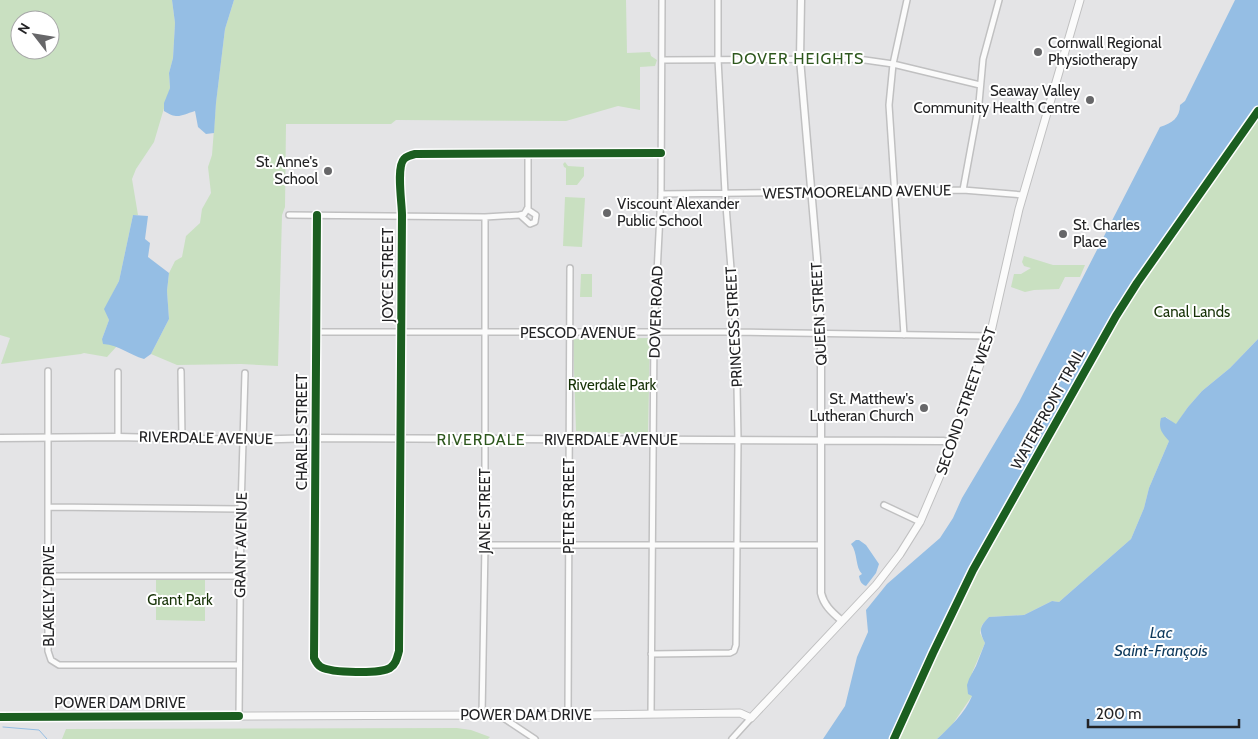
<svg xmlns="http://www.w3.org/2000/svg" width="1258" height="739" font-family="Cabin,sans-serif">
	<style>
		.green { fill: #c9e0c1; fill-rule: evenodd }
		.water { fill: #95bee4 }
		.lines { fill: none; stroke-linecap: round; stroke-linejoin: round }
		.stream { stroke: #95bee4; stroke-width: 1 }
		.minor-casing { stroke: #c0c0c1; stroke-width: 8 }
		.tertiary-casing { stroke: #c0c0c1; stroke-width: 9 }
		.secondary-casing { stroke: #c0c0c1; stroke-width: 9 }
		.minor { stroke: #fbfbfb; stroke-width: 5 }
		.tertiary { stroke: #fbfbfb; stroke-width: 6 }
		.secondary { stroke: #fbfbfb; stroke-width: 7 }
		.cycleway-casing { stroke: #fff; stroke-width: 11 }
		.cycleway { stroke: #1b5e20; stroke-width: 8 }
		.poi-dot { fill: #676769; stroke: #fff; stroke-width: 2 }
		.labels { text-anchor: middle; stroke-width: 4; stroke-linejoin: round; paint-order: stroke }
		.poi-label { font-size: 15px; fill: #232325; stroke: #fff; text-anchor: start }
		.street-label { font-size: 15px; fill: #232325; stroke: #fff }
		.park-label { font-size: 15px; fill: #163206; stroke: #fff }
		.neighbourhood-label { font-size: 16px; letter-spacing: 1px; fill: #2e581e; stroke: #fff }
		.water-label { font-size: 16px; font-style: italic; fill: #0d395c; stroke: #fff }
	</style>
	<rect width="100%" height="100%" fill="#e4e4e6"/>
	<path class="green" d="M0,0H172L175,23L173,58L169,73L170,88L154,142L136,169L132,179L138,215H133L119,281L105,309L109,320L102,339L117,346L107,357L84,353L81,354L1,364L10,338L0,335ZM20,20H50V50H20Z
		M234,0H626L627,53L650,52L651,56L657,60L655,66L640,67V110L618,106L566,121L396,120L391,124H286L285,207L282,215L278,366L241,364L177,365L151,354L169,319L167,291L169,273L175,261L182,257L186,236L200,223L202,209L211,193L208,167L212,155L216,103L225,29Z
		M1258,108V339L1230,368L1202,391L1188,407L1176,425L1166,417L1169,441L1149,488L1144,508L1131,539L1059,602L1052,601L1024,615L989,617L982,625L980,633L985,643L972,673V696L952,725L937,739H891L954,601L1122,298Z
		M565,162L568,166L584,167V176L577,185H566V168L564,167L563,164Z
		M565,197L585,198L582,247L563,246Z
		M1024,256L1053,265H1085L1080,277H1065L1059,289L1034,290L1025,292L1011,287L1014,274H1021L1031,268L1024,266L1022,262Z
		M581,274H592V297H580Z
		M650,338L648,435L576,431L573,339Z
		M156,579L205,580V621L156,620Z
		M457,728L471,730L490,737L488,739H62L66,729Z"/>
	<path class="water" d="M172,0H234L225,29L216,103L214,133L206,134L198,127L195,111C181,115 178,120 164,111V103L170,88L169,73L173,58L175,23Z
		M1235,0H1258V108L1122,298L954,601L891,739H823L845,706L857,657L868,632L866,610L887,584L940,538L953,518L962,498L1019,402L1160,127C1172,123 1180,118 1180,105L1185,101Z
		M133,215L148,216L145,239L150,243L148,257L169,273L167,291L169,319L151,354L144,359C129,355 120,345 103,344L102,339L109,320L104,309L119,281Z
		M1258,339V739H937C950,727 965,713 972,696L968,694L967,685L969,679L976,666L985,643C979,631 979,627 989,617L1024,615L1052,601L1059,602L1131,539L1144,508L1149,488L1169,441C1162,433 1158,429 1161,418L1165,417L1176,424L1188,407L1202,391L1230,368Z
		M856,540H859L866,545L879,564L876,573L866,586C861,584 860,581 859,576L862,574C855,567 858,553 851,544Z"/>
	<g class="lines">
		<path class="stream" d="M3,727L39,730L47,739"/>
		<g class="minor-casing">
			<path id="minor" d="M663,60L858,59L893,64L980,85
				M963,190L979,103L983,59L999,0
				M661,194L963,190L1023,195
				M289,215L485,217L519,215L524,214L528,208V154
				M317,215L314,658C316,662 317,665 321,667C332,673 380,674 390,668C396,664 397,658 399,651L402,215C402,203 396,167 404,159C407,156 411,155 415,154L661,153
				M520,215L530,224L535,222L536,215L527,209
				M316,332H736L990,336
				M904,335L889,105L893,64L907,0
				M48,371V651L51,660L59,665H239
				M181,371L182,439
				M118,372V437
				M884,505L920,522
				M49,507L241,509
				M485,545H821
				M49,576H241
				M651,654L730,653L734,651L736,645L738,440L736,332L725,193L718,59V0
				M651,714L654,333L661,194L662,0
				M482,715L485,545V217
				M568,715L570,268
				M239,716L241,509L245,373
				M502,717L535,739
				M732,739L751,718"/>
		</g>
		<g class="tertiary-casing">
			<path id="tertiary" d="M801,0L800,59L817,258L821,334V593C824,606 833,613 842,621
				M0,438L118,437L243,440L316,438L943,441L953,443"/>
		</g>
		<g class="secondary-casing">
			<path id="secondary" d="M0,717L482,715L502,716L740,713L751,718L876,585L900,554L920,522L944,466L990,336L1019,209L1080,0"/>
		</g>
		<use href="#minor" class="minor"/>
		<use href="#tertiary" class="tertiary"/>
		<use href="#secondary" class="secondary"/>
		<g class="cycleway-casing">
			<path id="cycleway" d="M317,215L314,658C316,662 317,665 321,667C332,673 380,674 390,668C396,664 397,658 399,651L402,215C402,203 396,167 404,159C407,156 411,155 415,154L661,153
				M0,717L239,716
				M894,739L933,653L973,570L1116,316L1137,283L1258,111"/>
		</g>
		<use href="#cycleway" class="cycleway"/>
	</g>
	<g class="poi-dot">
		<circle cx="1038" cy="52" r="5"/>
		<circle cx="1090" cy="100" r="5"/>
		<circle cx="328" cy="171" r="5"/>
		<circle cx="607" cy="213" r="5"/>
		<circle cx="1063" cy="234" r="5"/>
		<circle cx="924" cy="408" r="5"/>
	</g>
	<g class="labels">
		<g class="poi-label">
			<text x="1048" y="48">Cornwall Regional<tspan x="1048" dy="17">Physiotherapy</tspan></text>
			<text x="1080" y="96" text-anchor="end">Seaway Valley<tspan x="1080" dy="17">Community Health Centre</tspan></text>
			<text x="318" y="167" text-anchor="end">St. Anne's<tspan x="318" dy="17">School</tspan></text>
			<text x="617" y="209">Viscount Alexander<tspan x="617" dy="17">Public School</tspan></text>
			<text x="1073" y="230">St. Charles<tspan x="1073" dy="17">Place</tspan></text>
			<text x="914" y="404" text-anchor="end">St. Matthew's<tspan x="914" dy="17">Lutheran Church</tspan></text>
		</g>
		<g class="street-label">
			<text transform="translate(857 192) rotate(-1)" y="5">WESTMOORELAND AVENUE</text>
			<text transform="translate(388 275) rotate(-90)" y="5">JOYCE STREET</text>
			<text transform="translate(656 312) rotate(-88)" y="5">DOVER ROAD</text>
			<text transform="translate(819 314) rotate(-93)" y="5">QUEEN STREET</text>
			<text transform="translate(734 327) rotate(-93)" y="5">PRINCESS STREET</text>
			<text x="578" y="338">PESCOD AVENUE</text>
			<text transform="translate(966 401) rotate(-71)" y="5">SECOND STREET WEST</text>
			<text transform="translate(1048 409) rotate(-61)" y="5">WATERFRONT TRAIL</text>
			<text transform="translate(302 432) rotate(-90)" y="5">CHARLES STREET</text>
			<text transform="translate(206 438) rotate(1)" y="5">RIVERDALE AVENUE</text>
			<text x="611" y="445">RIVERDALE AVENUE</text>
			<text transform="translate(569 506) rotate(-90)" y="5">PETER STREET</text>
			<text transform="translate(485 511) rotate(-90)" y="5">JANE STREET</text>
			<text transform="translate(241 545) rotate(-89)" y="5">GRANT AVENUE</text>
			<text transform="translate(49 596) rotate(-90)" y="5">BLAKELY DRIVE</text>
			<text x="120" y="708">POWER DAM DRIVE</text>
			<text x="526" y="720">POWER DAM DRIVE</text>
		</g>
		<g class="park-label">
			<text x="1192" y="317">Canal Lands</text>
			<text x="612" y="390">Riverdale Park</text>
			<text x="180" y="605">Grant Park</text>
		</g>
		<g class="neighbourhood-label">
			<text x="798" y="64">DOVER HEIGHTS</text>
			<text x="481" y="445">RIVERDALE</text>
		</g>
		<g class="water-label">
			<text x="1161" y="638">Lac<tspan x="1161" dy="18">Saint-François</tspan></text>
		</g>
	</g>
	<g transform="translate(35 35) rotate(301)"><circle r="24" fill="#ffffff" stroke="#a7a7a8"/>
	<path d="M0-4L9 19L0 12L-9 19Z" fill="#676769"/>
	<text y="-8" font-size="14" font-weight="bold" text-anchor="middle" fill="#232325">N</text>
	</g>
	<path d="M1088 719v8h151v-8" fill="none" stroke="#232325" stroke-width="2.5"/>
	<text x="1096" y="719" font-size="15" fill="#232325" stroke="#ffffff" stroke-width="4" paint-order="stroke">200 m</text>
</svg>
